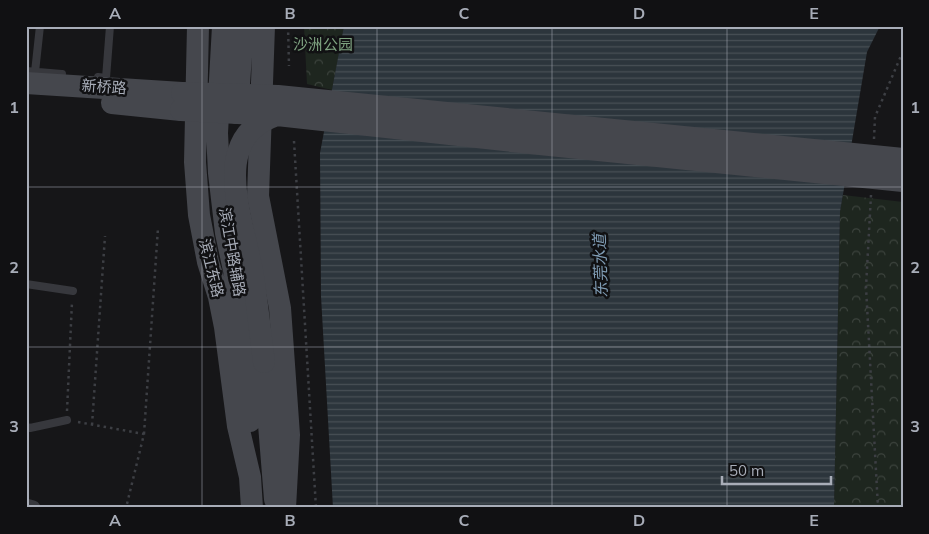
<svg xmlns="http://www.w3.org/2000/svg" width="929" height="534" font-family="Mulish,'Noto Sans SC',sans-serif">
	<style>
		.park { fill: url(#park-crowns) }
		.water { fill: url(#water-rules) }
		.lines { fill: none; stroke-linecap: round; stroke-linejoin: round }
		.path { stroke: #3d3f44; stroke-width: 2.5; stroke-dasharray: 2.5 4; stroke-linecap: butt }
		.lane { stroke: #37383d; stroke-width: 8 }
		.street { stroke: #37383d; stroke-width: 15 }
		.secondary { stroke: #45474d; stroke-width: 22 }
		.secondary-bridge { stroke: #45474d; stroke-width: 22 }
		.grid { fill: none; stroke: #a8adb8; stroke-width: 1; stroke-opacity: 0.55 }
		.labels { text-anchor: middle; stroke-width: 5; stroke-linejoin: round; paint-order: stroke }
		.park-label { font-size: 15px; fill: #7fa381; stroke: #111113 }
		.street-label { font-size: 15px; fill: #a8adb8; stroke: #111113 }
		.water-label { font-size: 16px; font-style: italic; fill: #7f9bb3; stroke: #111113 }
		.neatline { fill: none; stroke: #a8adb8; stroke-width: 2 }
		.grid-label { font-size: 16px; text-anchor: middle; font-weight: bold; fill: #a8adb8 }
	</style>
	<defs>
		<pattern id="park-crowns" width="20" height="18" patternUnits="userSpaceOnUse" patternTransform="scale(1.25)"><rect width="20" height="18" fill="#1e261f"/><path d="M2 6a3 3 0 1 1 6 0M12 15a3 3 0 1 1 6 0" fill="none" stroke="#3c433d"/></pattern>
		<pattern id="water-rules" width="6" height="5" patternUnits="userSpaceOnUse" patternTransform="scale(1.25)"><rect width="6" height="5" fill="#2c353c"/><path d="M0 2.5h6" fill="none" stroke="#485056"/></pattern>
	</defs>
	<rect width="100%" height="100%" fill="#161618"/>
	<path class="park" d="M304,26H344L332,90L307,84Z
		M843,195L903,202V508H834L840,212Z"/>
	<path class="water" d="M344,26H880L867,52L840,212L834,508H333L321,296L320,153Z"/>
	<g class="lines">
		<path class="path" d="M288,26L289,66
			M874,139L875,117L903,51
			M294,141L316,508
			M871,195L866,287L878,508
			M67,411L72,302
			M78,422L144,434L126,508
			M92,425L105,236
			M144,434L158,228"/>
		<path class="lane" d="M26,71L62,74
			M35,72L40,26
			M98,77L106,78L110,26
			M26,284L73,291
			M26,427L30,428L67,420"/>
		<path class="street" d="M26,506L33,508"/>
		<path class="secondary" d="M198,26L195,162L199,215L208,262L219,297L225,327L238,426L250,477L252,508
			M223,26L217,133L219,173L226,233L243,312L250,421
			M264,26L258,196L280,308L289,435L285,508
			M26,83L182,93
			M112,103L181,110
			M237,113L243,26
			M264,362L275,499"/>
		<path class="secondary-bridge" d="M182,93L278,96L903,159
			M181,110L277,115L530,143L903,181
			M264,362C260,331 257,301 252,270C246,238 228,185 238,153C244,132 258,122 277,115"/>
	</g>
	<path class="grid" d="M202,26V508M377,26V508M552,26V508M727,26V508M26,187H903M26,347H903"/>
	<g class="labels">
		<g class="park-label">
			<text x="323" y="50">沙洲公园</text>
		</g>
		<g class="street-label">
			<text transform="translate(104 87) rotate(4)" y="5">新桥路</text>
			<text transform="translate(232 252) rotate(80)" y="5">滨江中路辅路</text>
			<text transform="translate(211 268) rotate(76)" y="5">滨江东路</text>
		</g>
		<g class="water-label">
			<text transform="translate(600 266) rotate(-92)" y="6">东莞水道</text>
		</g>
	</g>
	<rect width="929" height="534" fill="none" stroke="#111113" stroke-width="55"/>
	<path d="M722 476v8h109v-8" fill="none" stroke="#a8adb8" stroke-width="2.5"/>
	<text x="729" y="476" font-size="15" fill="#a8adb8" stroke="#111113" stroke-width="4" paint-order="stroke">50 m</text>
	<rect x="28" y="28" width="874" height="478" class="neatline"/>
	<g class="grid-label">
		<text x="115" y="19">A</text>
		<text x="290" y="19">B</text>
		<text x="464" y="19">C</text>
		<text x="639" y="19">D</text>
		<text x="814" y="19">E</text>
		<text x="14" y="113">1</text>
		<text x="915" y="113">1</text>
		<text x="14" y="273">2</text>
		<text x="915" y="273">2</text>
		<text x="14" y="432">3</text>
		<text x="915" y="432">3</text>
		<text x="115" y="526">A</text>
		<text x="290" y="526">B</text>
		<text x="464" y="526">C</text>
		<text x="639" y="526">D</text>
		<text x="814" y="526">E</text>
	</g>
</svg>
